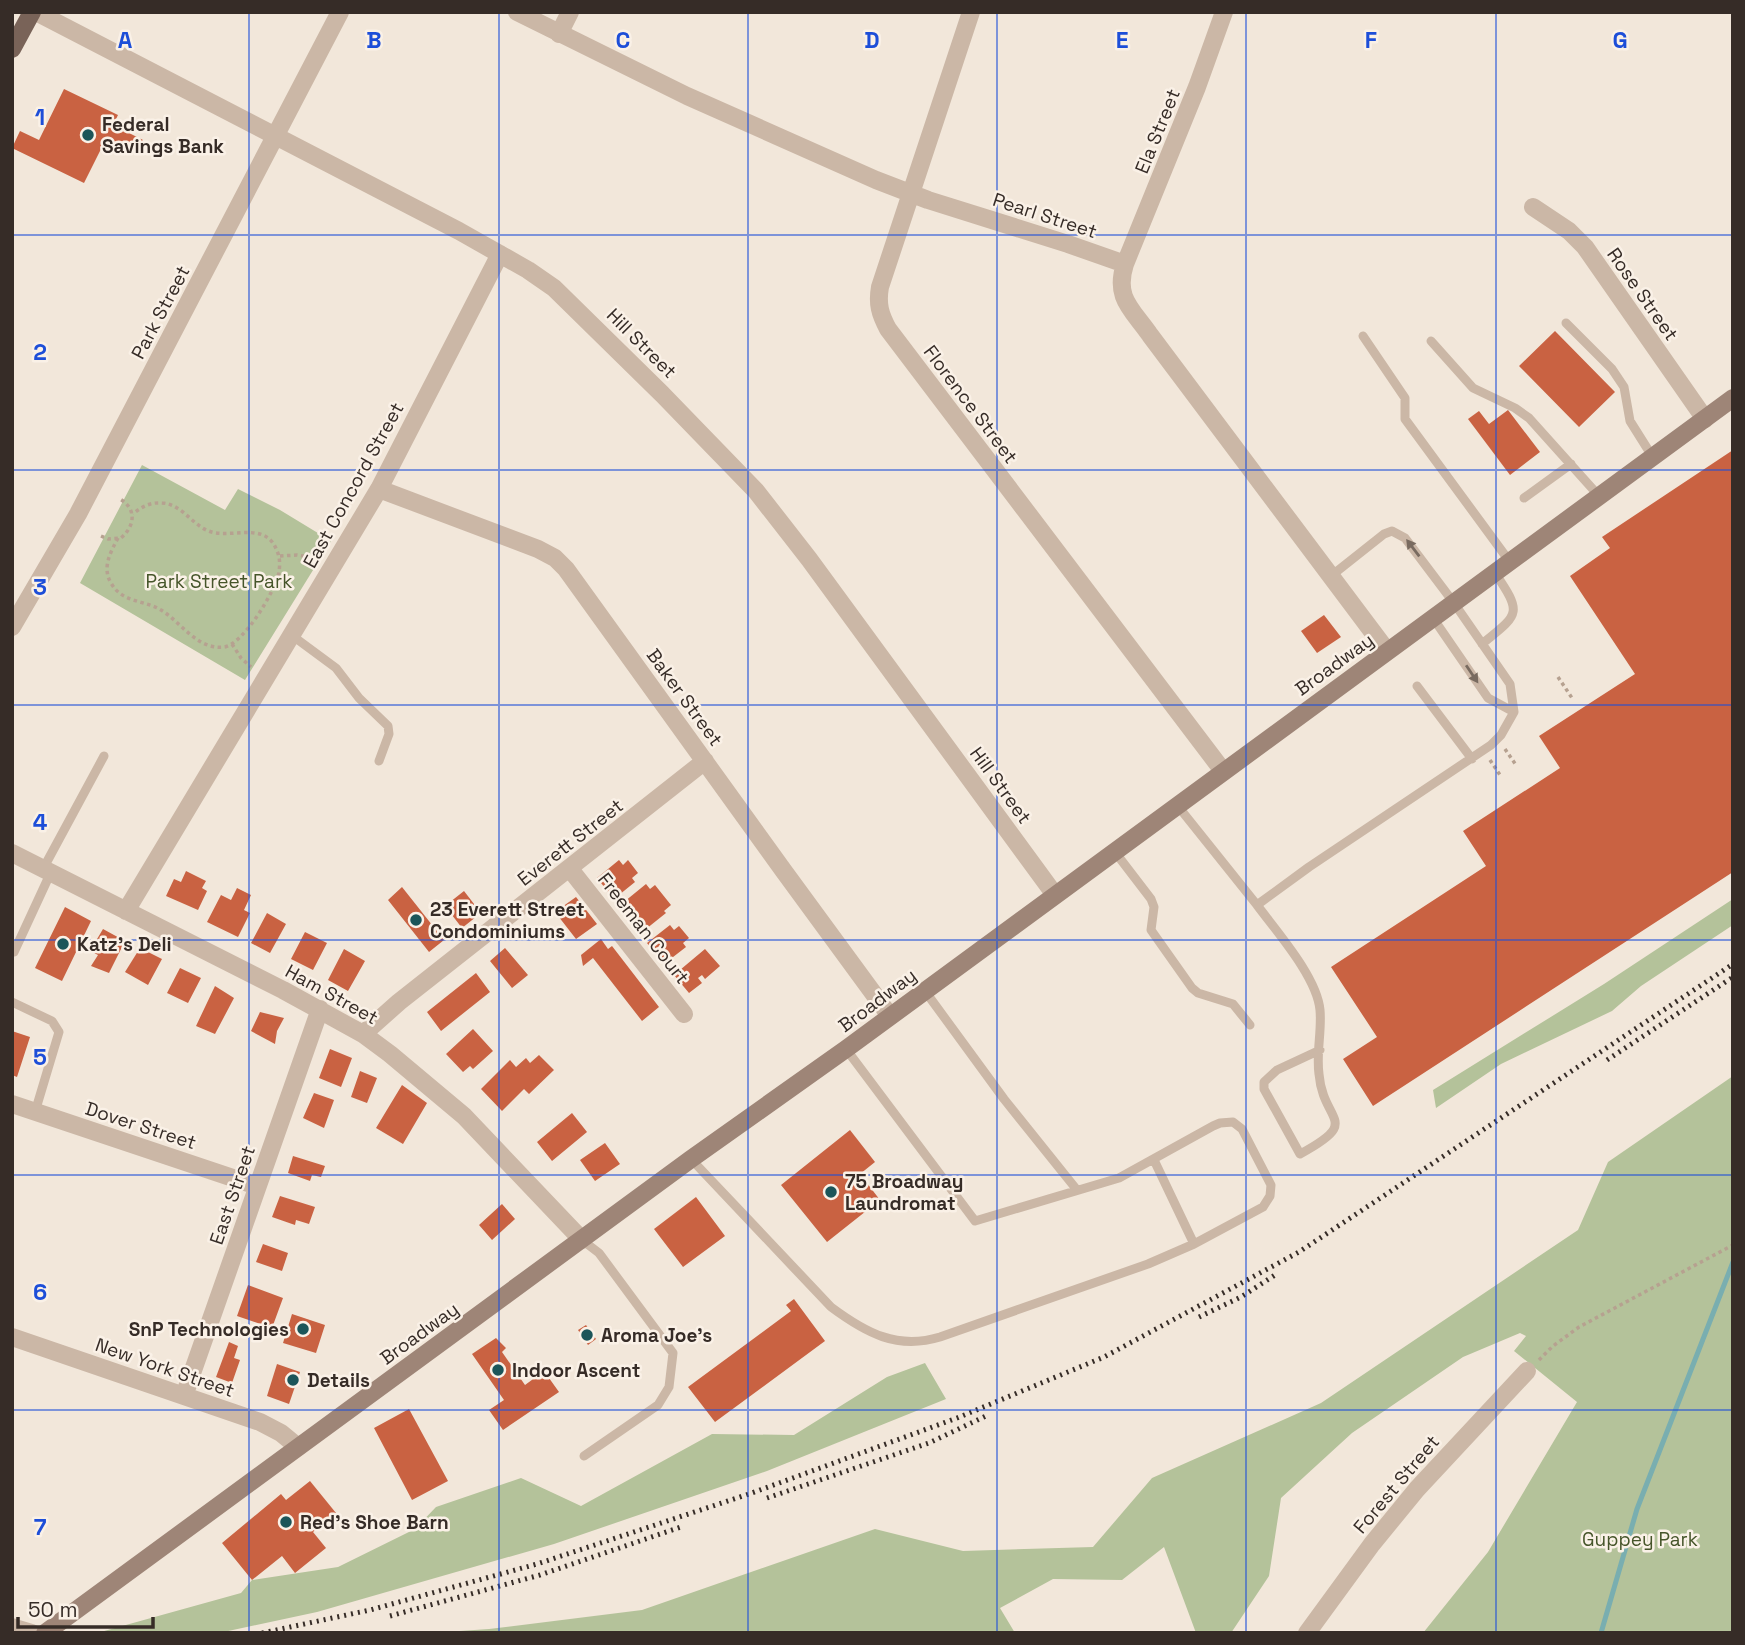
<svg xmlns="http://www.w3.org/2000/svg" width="1745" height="1645" font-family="'Space Grotesk',sans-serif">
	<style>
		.green { fill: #b4c29a }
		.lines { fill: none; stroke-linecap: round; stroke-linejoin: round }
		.stream { stroke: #79aeb0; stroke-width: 5 }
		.building { fill: #c96242 }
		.path { stroke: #b6a190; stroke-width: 3.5; stroke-dasharray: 3.5 3.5; stroke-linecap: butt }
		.lane { stroke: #cbb7a6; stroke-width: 9 }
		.street { stroke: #cbb7a6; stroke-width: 18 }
		.secondary { stroke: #9e8577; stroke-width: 18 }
		.primary { stroke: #796358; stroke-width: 18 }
		.rail { stroke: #362c27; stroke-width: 5; stroke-dasharray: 2 5; stroke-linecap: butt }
		.oneway { fill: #796b60 }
		.grid { fill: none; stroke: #1d4ed8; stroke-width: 2; stroke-opacity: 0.55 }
		.poi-dot { fill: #1c5559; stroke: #faf1e7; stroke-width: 2.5 }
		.labels { text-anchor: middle; stroke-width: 5; stroke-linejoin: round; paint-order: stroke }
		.poi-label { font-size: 19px; font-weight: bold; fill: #362c27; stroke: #faf1e7; text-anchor: start }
		.street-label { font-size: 19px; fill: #362c27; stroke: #faf1e7 }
		.park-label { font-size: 19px; fill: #46552a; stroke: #faf1e7 }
		.grid-label { font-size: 23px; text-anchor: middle; font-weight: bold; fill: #1d4ed8; stroke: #faf1e7; stroke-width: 5; stroke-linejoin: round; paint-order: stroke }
	</style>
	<rect width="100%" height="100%" fill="#f2e7da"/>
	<path class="green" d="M142,465L225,510L238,489L280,510L331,541L245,680L80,583Z
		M1733,899V925L1641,986L1612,1011L1501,1064L1436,1108L1433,1090L1604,984Z
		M1733,1076V1633H1423L1488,1552L1577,1402L1514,1351L1526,1336L1520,1333L1463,1357L1352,1433L1281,1498L1269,1576L1231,1633H1196L1164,1547L1122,1580L1053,1579L1000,1608L1015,1633H430L489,1629L642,1610L875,1529L963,1551L1093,1547L1152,1478L1321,1403L1578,1230L1608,1162Z
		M925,1363L946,1399L767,1471L554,1544L317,1612L219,1633H97L241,1593L252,1580L338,1567L415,1529L436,1507L521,1478L581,1506L712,1434L794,1435L887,1377Z"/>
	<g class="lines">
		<path class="stream" d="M1601,1633L1637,1509L1733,1262"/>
	</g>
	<path class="building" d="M64,89L118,115L113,125L143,140L137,153L106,139L84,183L12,148L20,131L39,140Z
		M1555,331L1615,392L1579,427L1519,366Z
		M1508,410L1540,452L1510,475L1468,419L1479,411L1489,424Z
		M1733,450V872L1373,1106L1343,1059L1377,1037L1331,967L1486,866L1463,831L1560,768L1539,736L1635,674L1570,576L1610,548L1602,537Z
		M1324,615L1341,637L1317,653L1301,631Z
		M619,860L623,865L628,860L638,873L632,878L635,882L614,899L597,878Z
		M186,871L206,881L202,888L207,891L198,910L166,896L174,879L181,882Z
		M646,884L650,889L655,885L671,905L664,911L666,913L641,933L619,906Z
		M402,887L444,940L429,952L388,900Z
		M237,888L251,895L244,910L250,913L238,937L207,922L221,895L231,900Z
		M464,891L481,913L462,928L445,906Z
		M576,897L597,924L576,939L555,912Z
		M65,907L91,921L62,981L35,968Z
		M267,913L286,924L270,953L251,943Z
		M670,925L674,930L679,926L689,938L683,943L686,947L664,964L647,943Z
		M103,929L125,941L109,973L91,966L98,955L90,951Z
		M305,932L327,943L313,970L291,959Z
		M601,939L608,949L612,946L659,1007L642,1021L593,958L583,966L581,955Z
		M140,948L162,959L148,985L125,972Z
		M505,948L528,975L512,988L490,961Z
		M344,949L365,961L348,991L328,980Z
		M705,949L720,966L705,979L702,975L698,978L702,983L689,993L674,975Z
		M180,968L201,978L188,1003L167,993Z
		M476,973L490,992L441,1031L427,1012Z
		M215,986L234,998L215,1034L196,1026Z
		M260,1012L284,1018L277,1031L275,1044L251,1031Z
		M473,1029L493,1051L473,1069L470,1066L463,1072L446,1054Z
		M12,1031L30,1037L17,1077L12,1075Z
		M330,1049L352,1058L341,1087L319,1078Z
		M539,1055L554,1070L529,1094L524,1089L502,1111L481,1089L510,1060L516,1067L526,1058L530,1063Z
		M360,1071L377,1078L367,1103L351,1097Z
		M402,1085L427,1103L403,1144L376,1128Z
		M314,1093L334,1100L324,1128L303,1118Z
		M572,1113L587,1132L552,1161L537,1142Z
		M850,1130L875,1162L860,1174L880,1200L827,1242L781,1185Z
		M605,1143L620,1164L595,1181L580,1160Z
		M293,1156L325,1166L321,1177L312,1175L310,1181L288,1173Z
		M280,1196L315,1207L309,1224L296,1220L295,1225L272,1217Z
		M696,1197L725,1236L683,1267L654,1229Z
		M502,1204L515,1219L492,1240L479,1225Z
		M263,1244L288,1253L282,1271L256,1262Z
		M248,1285L283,1298L272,1328L237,1316Z
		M794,1299L825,1341L715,1422L688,1387L791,1311L786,1305Z
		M292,1314L325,1325L316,1353L283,1343Z
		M586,1325L596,1339L588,1345L578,1330Z
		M496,1338L506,1348L502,1352L525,1385L544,1371L559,1392L503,1430L489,1410L504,1400L472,1354Z
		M229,1342L238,1346L234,1358L240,1360L232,1383L216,1377Z
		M277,1364L300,1372L289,1404L267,1396Z
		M409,1409L448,1481L412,1500L374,1428Z
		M310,1481L336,1513L313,1532L326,1548L295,1573L282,1556L252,1580L222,1543L281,1494L286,1500Z"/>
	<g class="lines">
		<path class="path" d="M101,536L108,539L121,538C135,526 137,509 120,499
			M118,538C110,553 102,568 111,583C122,603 145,600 161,610C181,622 197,650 224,647C243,645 276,590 279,572C280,565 280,557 277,551C267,523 238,536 216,533C194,530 184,504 162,503C150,502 141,507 133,514
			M280,556L297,555L316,558
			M232,644L241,658L251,667
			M1558,677L1572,698
			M1505,749L1516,765
			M1490,760L1500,775
			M1539,1360L1553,1346L1579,1327L1733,1245"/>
		<path class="lane" d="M1566,323L1612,369L1624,387L1630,421L1652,456
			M1363,336L1405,398V419L1510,562
			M1431,341L1473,388L1515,408L1529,418L1599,496
			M1524,498L1571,464
			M1331,576L1384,534L1392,531L1405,538L1454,603L1510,684L1514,712L1488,698L1433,618
			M290,634L336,668L359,698L388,726L389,734L379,761
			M1482,644C1519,614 1523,614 1495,573
			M1417,686L1472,759
			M1177,805L1257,905L1309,867L1491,745L1501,735L1514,712
			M1115,852L1151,899L1154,907L1151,930L1192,988L1198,993L1233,1004L1250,1025
			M43,869L104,756
			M1257,905C1277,932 1317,977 1320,1010C1322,1031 1316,1053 1319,1074C1323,1123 1363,1120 1300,1154L1264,1089V1082L1277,1070L1320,1050
			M14,952L51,872
			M925,991L1004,1099L1077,1190
			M12,1002L52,1021L59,1032L35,1112
			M691,1159L831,1307C866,1333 897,1350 940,1337L1148,1264L1194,1244L1263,1207L1270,1196L1271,1185L1242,1129L1233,1122L1220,1123L1213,1126L1119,1178L975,1221L846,1049
			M1154,1160L1194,1244
			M582,1240L599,1253L673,1353L669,1387L658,1405L584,1456"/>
		<path class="street" d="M36,12L459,231L528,270L554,288L662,394L756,491L809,559L1055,895
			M517,12L687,96L876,180L928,200L1068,244L1125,264
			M971,12L880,287C877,304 880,314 888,329L1223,771
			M1224,12L1197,87L1125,264C1114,298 1132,309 1150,335L1387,651
			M559,34L570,12
			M1533,207L1569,231L1585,247L1705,419
			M379,489L538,549L555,558L566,569L783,870L890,1016
			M12,627L78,514L340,12
			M12,853L283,990L363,1034L390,1054L464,1116L582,1240
			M570,869L684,1014
			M126,911L379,489L500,254
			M363,1034L399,1002L705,761
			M12,1104L257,1186
			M12,1337L260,1422L281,1433L298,1447
			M184,1396L320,1009
			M12,1627L32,1633
			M1307,1633L1372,1544L1417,1489L1527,1371"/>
		<path class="secondary" d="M45,1633L691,1159L846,1049L1733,398"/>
		<path class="primary" d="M12,49L32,12"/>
		<path class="rail" d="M1607,1060L1733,977
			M1199,1317L1241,1297L1275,1275
			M767,1498L929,1443L986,1416
			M390,1616L540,1575L681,1527
			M262,1633L370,1610L537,1564L749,1494L957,1418L1104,1357L1299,1252L1733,964"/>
	</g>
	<defs><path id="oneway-solid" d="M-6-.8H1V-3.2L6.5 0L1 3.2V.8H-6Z" transform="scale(1.75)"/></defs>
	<g class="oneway">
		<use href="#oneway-solid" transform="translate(1413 548) rotate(-127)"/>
		<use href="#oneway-solid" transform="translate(1472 674) rotate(56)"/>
	</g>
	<path class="grid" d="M249,12V1633M499,12V1633M748,12V1633M997,12V1633M1246,12V1633M1496,12V1633M12,235H1733M12,470H1733M12,705H1733M12,940H1733M12,1175H1733M12,1410H1733"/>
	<g class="poi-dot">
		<circle cx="88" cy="135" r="7"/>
		<circle cx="416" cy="920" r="7"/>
		<circle cx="63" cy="944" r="7"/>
		<circle cx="831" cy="1192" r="7"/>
		<circle cx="303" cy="1329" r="7"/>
		<circle cx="587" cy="1335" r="7"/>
		<circle cx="498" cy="1370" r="7"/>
		<circle cx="293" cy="1380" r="7"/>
		<circle cx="286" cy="1522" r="7"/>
	</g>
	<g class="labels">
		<g class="poi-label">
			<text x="102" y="131">Federal<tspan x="102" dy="22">Savings Bank</tspan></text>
			<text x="430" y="916">23 Everett Street<tspan x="430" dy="22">Condominiums</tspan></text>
			<text x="77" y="951">Katz's Deli</text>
			<text x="845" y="1188">75 Broadway<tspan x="845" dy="22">Laundromat</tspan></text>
			<text x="289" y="1336" text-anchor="end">SnP Technologies</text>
			<text x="601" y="1342">Aroma Joe's</text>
			<text x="512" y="1377">Indoor Ascent</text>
			<text x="307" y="1387">Details</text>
			<text x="300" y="1529">Red's Shoe Barn</text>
		</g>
		<g class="street-label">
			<text transform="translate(1157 131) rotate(-68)" y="7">Ela Street</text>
			<text transform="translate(1045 215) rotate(18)" y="7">Pearl Street</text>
			<text transform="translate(1643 294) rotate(55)" y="7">Rose Street</text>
			<text transform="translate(160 312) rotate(-62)" y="7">Park Street</text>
			<text transform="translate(642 343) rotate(45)" y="7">Hill Street</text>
			<text transform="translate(971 404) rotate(53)" y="7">Florence Street</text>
			<text transform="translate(353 485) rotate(-61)" y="7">East Concord Street</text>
			<text transform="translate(1334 664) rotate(-36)" y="7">Broadway</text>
			<text transform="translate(685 697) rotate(54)" y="7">Baker Street</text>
			<text transform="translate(1001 785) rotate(54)" y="7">Hill Street</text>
			<text transform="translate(570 842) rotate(-38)" y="7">Everett Street</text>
			<text transform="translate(644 928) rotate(52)" y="7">Freeman Court</text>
			<text transform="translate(332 994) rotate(29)" y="7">Ham Street</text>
			<text transform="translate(877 1000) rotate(-37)" y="7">Broadway</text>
			<text transform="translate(141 1125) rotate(18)" y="7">Dover Street</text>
			<text transform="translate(232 1195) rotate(-71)" y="7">East Street</text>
			<text transform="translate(419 1333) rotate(-36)" y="7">Broadway</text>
			<text transform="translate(165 1367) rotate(19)" y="7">New York Street</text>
			<text transform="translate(1396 1484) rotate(-50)" y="7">Forest Street</text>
		</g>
		<g class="park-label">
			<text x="219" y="588">Park Street Park</text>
			<text x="1640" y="1546">Guppey Park</text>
		</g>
	</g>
	<g class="grid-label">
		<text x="125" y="48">A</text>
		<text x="374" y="48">B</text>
		<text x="623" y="48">C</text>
		<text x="872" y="48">D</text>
		<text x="1122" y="48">E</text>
		<text x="1371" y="48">F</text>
		<text x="1620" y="48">G</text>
		<text x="40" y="125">1</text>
		<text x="40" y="360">2</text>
		<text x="40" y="595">3</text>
		<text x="40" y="830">4</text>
		<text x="40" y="1065">5</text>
		<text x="40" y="1300">6</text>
		<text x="40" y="1535">7</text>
	</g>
	<rect width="1745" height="1645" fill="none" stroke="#362c27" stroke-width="28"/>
	<path d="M18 1617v10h135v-10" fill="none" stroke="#362c27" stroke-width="3.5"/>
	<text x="28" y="1617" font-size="21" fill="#362c27" stroke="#faf1e7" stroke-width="5" paint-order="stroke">50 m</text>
</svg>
